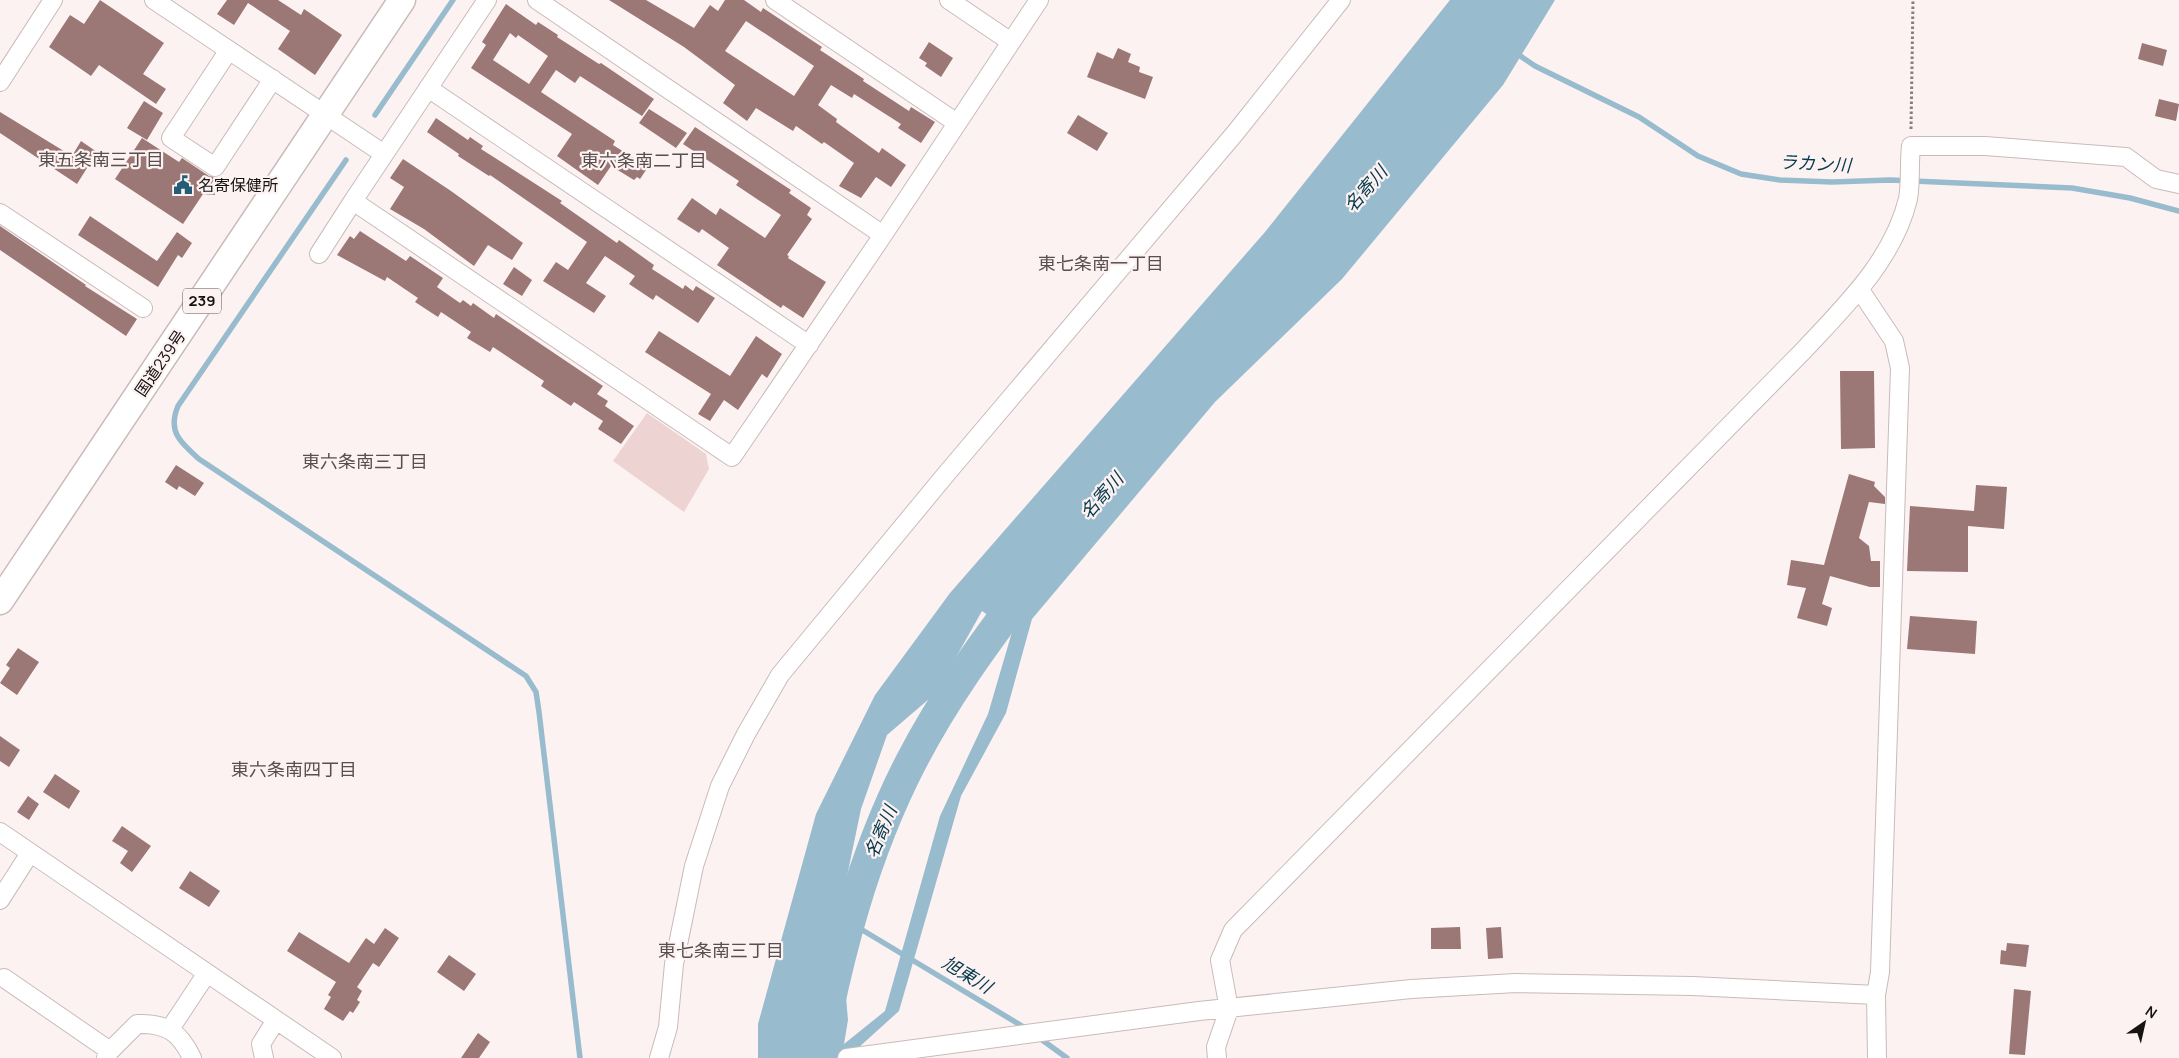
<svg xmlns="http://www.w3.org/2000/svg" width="2179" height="1058" font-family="Manrope,'Noto Sans JP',sans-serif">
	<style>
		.green { fill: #edd4d3 }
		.water { fill: #98bcce; fill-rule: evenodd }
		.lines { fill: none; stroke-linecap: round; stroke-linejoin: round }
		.stream { stroke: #98bcce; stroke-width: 5.5 }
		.river { stroke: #98bcce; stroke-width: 32 }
		.building { fill: #9b7776; fill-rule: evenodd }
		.minor-casing { stroke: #c8bbba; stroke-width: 20 }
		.highway-casing { stroke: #c8bbba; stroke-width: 29 }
		.path { stroke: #867e7e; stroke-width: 3; stroke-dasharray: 2.5 2.5; stroke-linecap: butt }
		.minor { stroke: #fff; stroke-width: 18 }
		.highway { stroke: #fff; stroke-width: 26 }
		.labels { text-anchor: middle; stroke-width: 4.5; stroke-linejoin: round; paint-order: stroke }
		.shield { fill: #fdf2f2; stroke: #5c5656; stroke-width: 1 }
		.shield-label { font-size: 15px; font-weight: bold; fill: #171313 }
		.poi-label { font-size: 16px; fill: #171313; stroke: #fdf2f2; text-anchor: start }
		.street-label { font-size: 16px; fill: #171313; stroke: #fdf2f2 }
		.neighbourhood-label { font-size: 18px; fill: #5a4f4e; stroke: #fdf2f2 }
		.water-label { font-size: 18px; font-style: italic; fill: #05394c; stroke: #fdf2f2 }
	</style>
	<rect width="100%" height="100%" fill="#fdf2f2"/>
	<path class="green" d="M647,413L706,454L709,469L684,512L613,461Z"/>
	<path class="water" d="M1450,0H1555L1503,85L1342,279L1215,402L1032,619L1006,713L961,796L899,1011L847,1058H758V1024L816,814L875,695L950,593L1265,232ZM982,611L1012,632L988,714L940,816L885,1011L844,1044L848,1020L839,915L861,809L887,735L936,693Z"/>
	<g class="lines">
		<path class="stream" d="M1516,53L1535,66L1639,117L1698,156L1741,174L1780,180L1832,182L1890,180L2072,188L2130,198L2179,211
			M375,115L453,0
			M346,160L178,406C167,432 181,443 199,459L526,676L536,692L539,712L580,1058
			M849,922L1027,1029
			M1038,1037L1067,1058"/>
		<path class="river" d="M818,1058C837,956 863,855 911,762C943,700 984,643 1026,588"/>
	</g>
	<path class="building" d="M100,0L164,43L143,74L166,89L156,104L99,65L91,76L49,47L70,15L84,24Z
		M227,0H278L301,15L304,9L342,35L315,75L278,49L290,31L248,3L234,25L217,14Z
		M609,0H646L694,28L710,5L718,11L725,0H744L761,12L763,8L822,47L820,50L864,79L863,81L909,111L911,107L935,122L921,143L898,128L901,124L854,94L852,98L831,85L818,105L837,119L836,122L879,153L882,148L906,165L891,187L876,177L861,198L839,186L854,163L824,142L822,144L796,126L793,131L756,108L747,121L723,103L735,85L684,47ZM746,21L814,66L794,96L725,51Z
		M506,4L536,25L538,22L558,35L557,37L599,64L601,63L654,99L642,116L580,76L575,83L556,70L541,92L615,141L613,145L648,167L640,179L637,177L634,180L611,166L598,185L557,156L572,134L471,68L486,45L482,42ZM510,33L516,38L518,35L548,56L529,84L493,60Z
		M929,42L953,58L941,77L925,66L927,63L919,58Z
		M2142,43L2167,50L2163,66L2138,59Z
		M1118,48L1131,54L1128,62L1140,67L1139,72L1153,77L1145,99L1087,77L1097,52L1113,59Z
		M2159,99L2179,104L2176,121L2155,116Z
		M144,101L163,113L147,140L127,128Z
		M649,109L687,133L676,148L639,123Z
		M0,112L72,156L81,141L97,152L77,184L0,133Z
		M1078,115L1108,133L1097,151L1067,133Z
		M436,118L468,140L470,137L483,146L481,149L562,201L560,203L617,243L619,240L654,265L652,269L683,289L685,285L693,291L696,286L715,298L698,323L656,295L653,300L629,284L635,276L605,256L586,283L606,296L594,313L543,281L556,262L568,270L587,242L490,175L489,176L458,156L459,154L427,132Z
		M695,127L791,190L789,193L811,208L807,215L812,219L787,255L789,256L788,258L826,282L803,318L783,305L781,308L717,265L729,248L702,229L699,233L677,219L692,198L716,215L720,208L765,238L781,215L736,185L739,181L683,144Z
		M142,138L179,162L182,158L209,176L215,177L212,183L215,195L203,194L183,224L115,179Z
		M403,159L451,191L523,243L512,260L488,245L474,266L424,229L390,209L404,187L390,178Z
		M90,216L157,261L177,232L192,243L182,258L178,255L158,287L78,235Z
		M0,226L86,285L85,286L137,319L126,336L0,250Z
		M360,231L406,261L410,256L443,278L437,287L460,303L463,300L471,306L473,303L494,318L496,314L603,386L597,394L608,401L605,406L634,426L621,444L598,429L603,421L574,402L571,406L541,386L544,381L493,347L490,352L467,338L471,332L441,312L438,317L415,302L418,298L387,277L385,281L337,255L350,236L354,239Z
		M514,267L532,280L522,296L503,284Z
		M659,331L730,376L756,336L782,354L767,378L762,374L738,410L724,400L710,421L698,414L711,394L645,352Z
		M1840,371H1874L1875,448L1841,449Z
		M176,465L204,483L195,496L179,486L177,490L165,482Z
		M1849,474L1875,482L1874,486L1885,497V504L1869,502L1859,538L1869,546L1871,561H1880V587H1870L1830,576L1822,604L1832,608L1827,626L1797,618L1806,588L1787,585L1791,560L1824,565Z
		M1976,485L2007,487L2004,529L1968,526V572L1907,571L1910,506L1974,511Z
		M1910,616L1977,621L1975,654L1907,649Z
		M18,648L39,662L17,695L0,683L10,668L6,665Z
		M0,736L20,750L9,767L0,761Z
		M55,774L80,791L69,809L43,792Z
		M28,796L39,804L29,820L17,812Z
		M122,826L151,846L132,872L120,863L128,851L112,841Z
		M190,871L220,891L209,907L179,888Z
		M1460,927L1461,949H1431V928Z
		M1501,927L1503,958L1488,959L1486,928Z
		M385,928L399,938L379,967L373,963L357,987L362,991L357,1000L360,1002L353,1013L350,1011L343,1021L324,1009L331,997L328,995L336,982L287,951L299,932L349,963L366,938L374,944Z
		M2007,943L2029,945L2026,967L2000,964L2001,950L2006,951Z
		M449,955L476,974L464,991L437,972Z
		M2014,989L2031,991L2025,1055L2009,1054Z
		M478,1033L490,1042L479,1058H461Z"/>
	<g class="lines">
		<g class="minor-casing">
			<path id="minor" d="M154,0L384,154
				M487,0L353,201L732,457L883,235L1039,0
				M537,0L883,235
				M775,0L957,123
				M949,0L1011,42
				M229,50L171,138L215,167L273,79
				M0,82L53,0
				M428,88L809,345
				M0,213L143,308
				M319,254L353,201
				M1860,290L1894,341L1900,368L1880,972L1876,995L1877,1058
				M0,832L332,1058
				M0,900L30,853
				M4,978L110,1051
				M170,1029L207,973
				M106,1058L110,1051L137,1024C166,1023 180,1032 192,1058
				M264,1058L261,1044L276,1020
				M659,1058L668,1027L674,964L694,866L720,786L746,734L780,675L947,473L1236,132L1341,0
				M847,1058L1199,1011L1411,989L1516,983L1692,986L1876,995
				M1217,1058L1216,1047L1229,1009L1220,960L1233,930L1805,349C1846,305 1893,260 1908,199C1911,183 1909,163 1911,146H1985L2126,157L2156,179L2179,184"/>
		</g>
		<g class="highway-casing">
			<path id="highway" d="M0,601L402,0"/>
		</g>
		<path class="path" d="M1911,129L1913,0"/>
		<use href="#minor" class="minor"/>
		<use href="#highway" class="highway"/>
	</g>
	<defs>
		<g id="civic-bare" transform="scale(1.5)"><path d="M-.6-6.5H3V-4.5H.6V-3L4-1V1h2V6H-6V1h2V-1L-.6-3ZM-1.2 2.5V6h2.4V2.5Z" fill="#235e76" stroke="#fdf2f2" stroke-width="2.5" paint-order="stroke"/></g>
	</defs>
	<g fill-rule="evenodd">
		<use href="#civic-bare" x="183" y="185"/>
	</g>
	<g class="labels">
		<rect class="shield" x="183" y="288.5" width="38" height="25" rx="4"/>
		<g class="shield-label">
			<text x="202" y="306">239</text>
		</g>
		<g class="poi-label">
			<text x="198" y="191">名寄保健所</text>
		</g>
		<g class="street-label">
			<text transform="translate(160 363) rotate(-56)" y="6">国道239号</text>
		</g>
		<g class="neighbourhood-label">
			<text x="101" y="166">東五条南三丁目</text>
			<text x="644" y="167">東六条南二丁目</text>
			<text x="1101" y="270">東七条南一丁目</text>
			<text x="365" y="468">東六条南三丁目</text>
			<text x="294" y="776">東六条南四丁目</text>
			<text x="721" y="957">東七条南三丁目</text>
		</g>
		<g class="water-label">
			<text transform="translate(1815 164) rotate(3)" y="6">ラカン川</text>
			<text transform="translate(1366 189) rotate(-49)" y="6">名寄川</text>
			<text transform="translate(1102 496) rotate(-49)" y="6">名寄川</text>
			<text transform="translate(881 832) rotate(-67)" y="6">名寄川</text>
			<text transform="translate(967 975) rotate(31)" y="6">旭東川</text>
		</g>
	</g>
	<g transform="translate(2144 1023) rotate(34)" stroke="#fdf2f2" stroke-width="4" paint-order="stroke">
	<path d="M0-4L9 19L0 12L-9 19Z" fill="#171313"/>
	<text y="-8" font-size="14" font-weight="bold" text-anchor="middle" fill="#171313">N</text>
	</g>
</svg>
